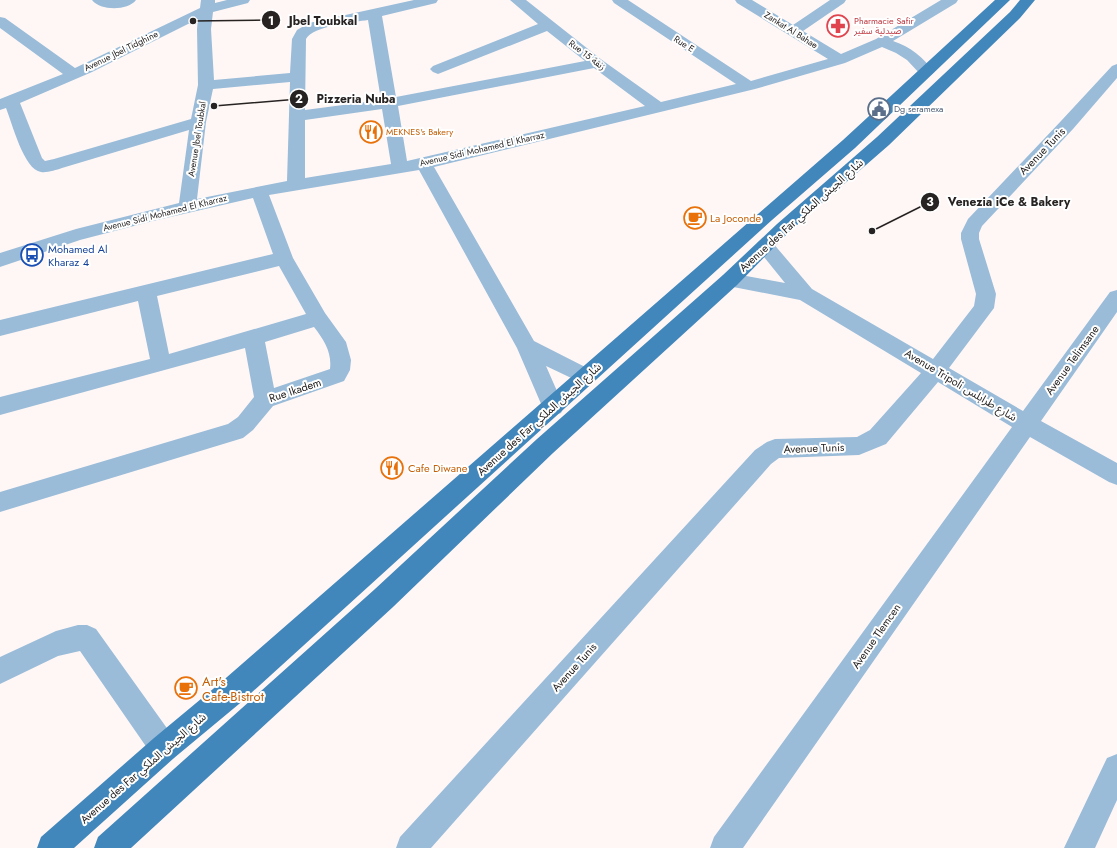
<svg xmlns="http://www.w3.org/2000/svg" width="1117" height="848" font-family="Jost,'Noto Sans Arabic',sans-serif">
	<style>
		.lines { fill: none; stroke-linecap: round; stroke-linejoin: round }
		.minor { fill: #9abcd9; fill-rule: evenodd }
		.major { fill: #4287bb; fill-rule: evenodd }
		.labels { text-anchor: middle; stroke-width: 4; stroke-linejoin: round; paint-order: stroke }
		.far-health-label { font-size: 9px; fill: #be3a42; stroke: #fff; text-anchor: start }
		.far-street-label { font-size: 9px; fill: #262322; stroke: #fff }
		.far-service-label { font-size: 9px; fill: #4e5e75; stroke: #fff; text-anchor: start }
		.far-food-label { font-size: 9px; fill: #c56008; stroke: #fff; text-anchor: start }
		.street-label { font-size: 11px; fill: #262322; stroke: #fff }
		.food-label { font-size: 11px; fill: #c56008; stroke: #fff; text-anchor: start }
		.transit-label { font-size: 11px; fill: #164399; stroke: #fff; text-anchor: start }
		.near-food-label { font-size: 13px; fill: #c56008; stroke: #fff; text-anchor: start }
		.leader { fill: none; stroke: #262322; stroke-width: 1.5 }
		.callout-dot { fill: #262322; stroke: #fff; stroke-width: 1.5 }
		.mark-label { font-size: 12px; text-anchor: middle; font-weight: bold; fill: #fff }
		.callout-label { font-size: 12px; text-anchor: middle; font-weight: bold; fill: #262322; stroke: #fff; stroke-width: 4; stroke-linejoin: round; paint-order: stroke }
	</style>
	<rect width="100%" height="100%" fill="#fff7f5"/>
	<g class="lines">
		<path class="minor" d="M92,0H136C128,11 100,11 92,0Z
			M201,0H215V3L227,0H250L248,3L213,12L211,29L214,80L290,73L292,39L297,30L309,23L414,0H438L436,3L382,16L396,97L585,61L547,31L443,72L438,74L433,72L430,69L433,66L538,24L510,0H526L602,60L661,102L736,84L614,3L612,0H628L751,81L828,59L737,3L735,0H752L793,25L830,0H846L844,3L803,31L841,54L876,39L941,0H958L956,3L893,41C911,47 923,57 934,72L931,75L926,77L921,75L907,60L896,53L882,47L845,63L755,89L434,167L534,341L593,371L597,377L593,383L586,385L546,366L564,407L561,413L553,416L545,413L517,348L419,170L269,195L293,258L325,313L346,342L351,360L350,370L344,381L273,406L253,430L243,438L0,512V492L228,424L238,417L254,397L245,348L0,415V397L150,359L138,301L0,336V320L273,254L253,198L153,221L80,240L0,267V253L76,229L179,203L189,130L62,168C56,170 47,173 41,172C24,170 12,123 6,108L0,110V99L63,74L0,28V17L5,18L75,68L200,8ZM198,19L197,29L198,85L191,119L54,159L45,161L42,158L20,103L92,72ZM368,20L381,100L305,110L306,39C313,26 354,22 368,20ZM594,68L645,106L407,161L398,106ZM290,82L287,181L197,199L206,122L213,89ZM382,109L391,164L305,178V120ZM279,266L306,314L169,354L157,296ZM314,327C324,340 332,352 330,369L274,388L265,342Z
			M1117,64V78L1073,129L982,226L979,233V239L996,294L994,308L949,368L1023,411L1110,292L1117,290V312L1041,421L1117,463V485L1109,482L1030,437L743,848H710L714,837L1012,427L938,382L886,444L859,455L779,458L771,464L431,848H396L400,837L755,450L767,442L775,439L857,437L870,430L921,373L800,300L723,285L720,280L723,275L730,273L785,283L756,247L758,242L765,240L772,242L812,289L933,359L974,306L976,294L961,239V233L968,219L1061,121L1112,66Z
			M78,625H87L96,629L174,738L178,748L174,758L164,762L154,758L80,651L58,656L0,684V657L56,631Z
			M1117,754V800L1095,848H1064L1107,758Z"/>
		<path class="major" d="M995,0H1010L855,148L772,220L239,704L174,758L74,848H37L41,837L154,738L219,684L843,140Z
			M1020,0H1035L1020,18L889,145L789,232L737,285L553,453L393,607L131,848H94L98,837L375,589L537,439L723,275L777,224L877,137L1010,12Z"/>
	</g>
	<defs>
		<g id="pharmacy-ring" transform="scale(1.15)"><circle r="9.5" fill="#fff" stroke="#e0444e" stroke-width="1.5"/><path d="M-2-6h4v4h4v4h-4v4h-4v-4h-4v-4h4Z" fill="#e0444e"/></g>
		<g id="civic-ring" transform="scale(1.15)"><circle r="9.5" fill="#fff" stroke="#5c6f8a" stroke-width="1.5"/><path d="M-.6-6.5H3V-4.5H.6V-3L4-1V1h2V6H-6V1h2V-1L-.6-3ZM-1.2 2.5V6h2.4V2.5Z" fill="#5c6f8a"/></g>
		<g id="restaurant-ring" transform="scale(1.15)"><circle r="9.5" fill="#fff" stroke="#e8710a" stroke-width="1.5"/><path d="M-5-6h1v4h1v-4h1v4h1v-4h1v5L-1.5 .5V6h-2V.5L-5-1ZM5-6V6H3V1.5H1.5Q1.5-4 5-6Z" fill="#e8710a"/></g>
		<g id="cafe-ring" transform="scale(1.15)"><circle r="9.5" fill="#fff" stroke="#e8710a" stroke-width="1.5"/><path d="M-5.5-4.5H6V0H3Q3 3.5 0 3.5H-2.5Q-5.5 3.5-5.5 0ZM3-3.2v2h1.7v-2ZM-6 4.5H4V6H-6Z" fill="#e8710a"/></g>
		<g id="bus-ring" transform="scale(1.15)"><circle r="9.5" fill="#fff" stroke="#1a4fb4" stroke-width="1.5"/><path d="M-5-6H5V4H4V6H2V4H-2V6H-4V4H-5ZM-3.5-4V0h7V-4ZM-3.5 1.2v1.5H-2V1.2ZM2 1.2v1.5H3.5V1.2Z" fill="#1a4fb4"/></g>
	</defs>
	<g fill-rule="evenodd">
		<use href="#pharmacy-ring" x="838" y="26"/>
		<use href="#civic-ring" x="879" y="109"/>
		<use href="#restaurant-ring" x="371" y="132"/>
		<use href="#cafe-ring" x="695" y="218"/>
		<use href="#bus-ring" x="32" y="255"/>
		<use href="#restaurant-ring" x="392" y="468"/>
		<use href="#cafe-ring" x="186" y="688"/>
	</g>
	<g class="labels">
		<g class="far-health-label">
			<text x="854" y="24">Pharmacie Safir<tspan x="854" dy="10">صيدلية سفير</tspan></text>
		</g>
		<g class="far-street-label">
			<text transform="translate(791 30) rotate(32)" y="3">Zankat Al Bahae</text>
			<text transform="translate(684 44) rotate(33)" y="3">Rue E</text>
			<text transform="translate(121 51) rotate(-26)" y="3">Avenue Jbel Tidghine</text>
			<text transform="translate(587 55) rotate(37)" y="3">Rue 15 زنقة</text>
			<text transform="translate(197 139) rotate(-81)" y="3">Avenue Jbel Toubkal</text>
			<text transform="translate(482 149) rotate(-13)" y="3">Avenue Sidi Mohamed El Kharraz</text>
			<text transform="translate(165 213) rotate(-14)" y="3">Avenue Sidi Mohamed El Kharraz</text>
		</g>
		<g class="far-service-label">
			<text x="894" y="112">Dg seramexa</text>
		</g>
		<g class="far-food-label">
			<text x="386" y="135">MEKNES's Bakery</text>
		</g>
		<g class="street-label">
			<text transform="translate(1042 151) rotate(-46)" y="4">Avenue Tunis</text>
			<text transform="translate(801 215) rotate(-42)" y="4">Avenue des Far شارع الجيش الملكي</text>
			<text transform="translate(1072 360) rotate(-54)" y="4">Avenue Telimsane</text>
			<text transform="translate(961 385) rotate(31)" y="4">Avenue Tripoli شارع طرابلس</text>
			<text transform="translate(295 390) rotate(-18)" y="4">Rue Ikadem</text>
			<text transform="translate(539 419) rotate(-42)" y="4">Avenue des Far شارع الجيش الملكي</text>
			<text transform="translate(814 448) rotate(-2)" y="4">Avenue Tunis</text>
			<text transform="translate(876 636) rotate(-55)" y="4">Avenue Tlemcen</text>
			<text transform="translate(574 667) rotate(-48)" y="4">Avenue Tunis</text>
			<text transform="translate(143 768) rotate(-41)" y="4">Avenue des Far شارع الجيش الملكي</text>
		</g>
		<g class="food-label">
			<text x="710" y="222">La Joconde</text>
			<text x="408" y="472">Cafe Diwane</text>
		</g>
		<g class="transit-label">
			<text x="48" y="253">Mohamed Al<tspan x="48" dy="13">Kharaz 4</tspan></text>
		</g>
		<g class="near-food-label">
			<text x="202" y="686">Art's<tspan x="202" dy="15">Cafe-Bistrot</tspan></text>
		</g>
	</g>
	<path class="leader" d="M193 21L271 20M214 106L299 99M872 231L930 202"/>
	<g class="callout-dot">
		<circle cx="193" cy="21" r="4"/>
		<circle cx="214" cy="106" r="4"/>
		<circle cx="872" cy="231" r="4"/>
		<circle cx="271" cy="20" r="10"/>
		<circle cx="299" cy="99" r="10"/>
		<circle cx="930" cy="202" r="10"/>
	</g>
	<g class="mark-label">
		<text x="271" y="25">1</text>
		<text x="299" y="103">2</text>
		<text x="930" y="206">3</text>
	</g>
	<g class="callout-label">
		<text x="323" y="25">Jbel Toubkal</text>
		<text x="356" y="103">Pizzeria Nuba</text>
		<text x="1009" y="206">Venezia iCe &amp; Bakery</text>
	</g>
</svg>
